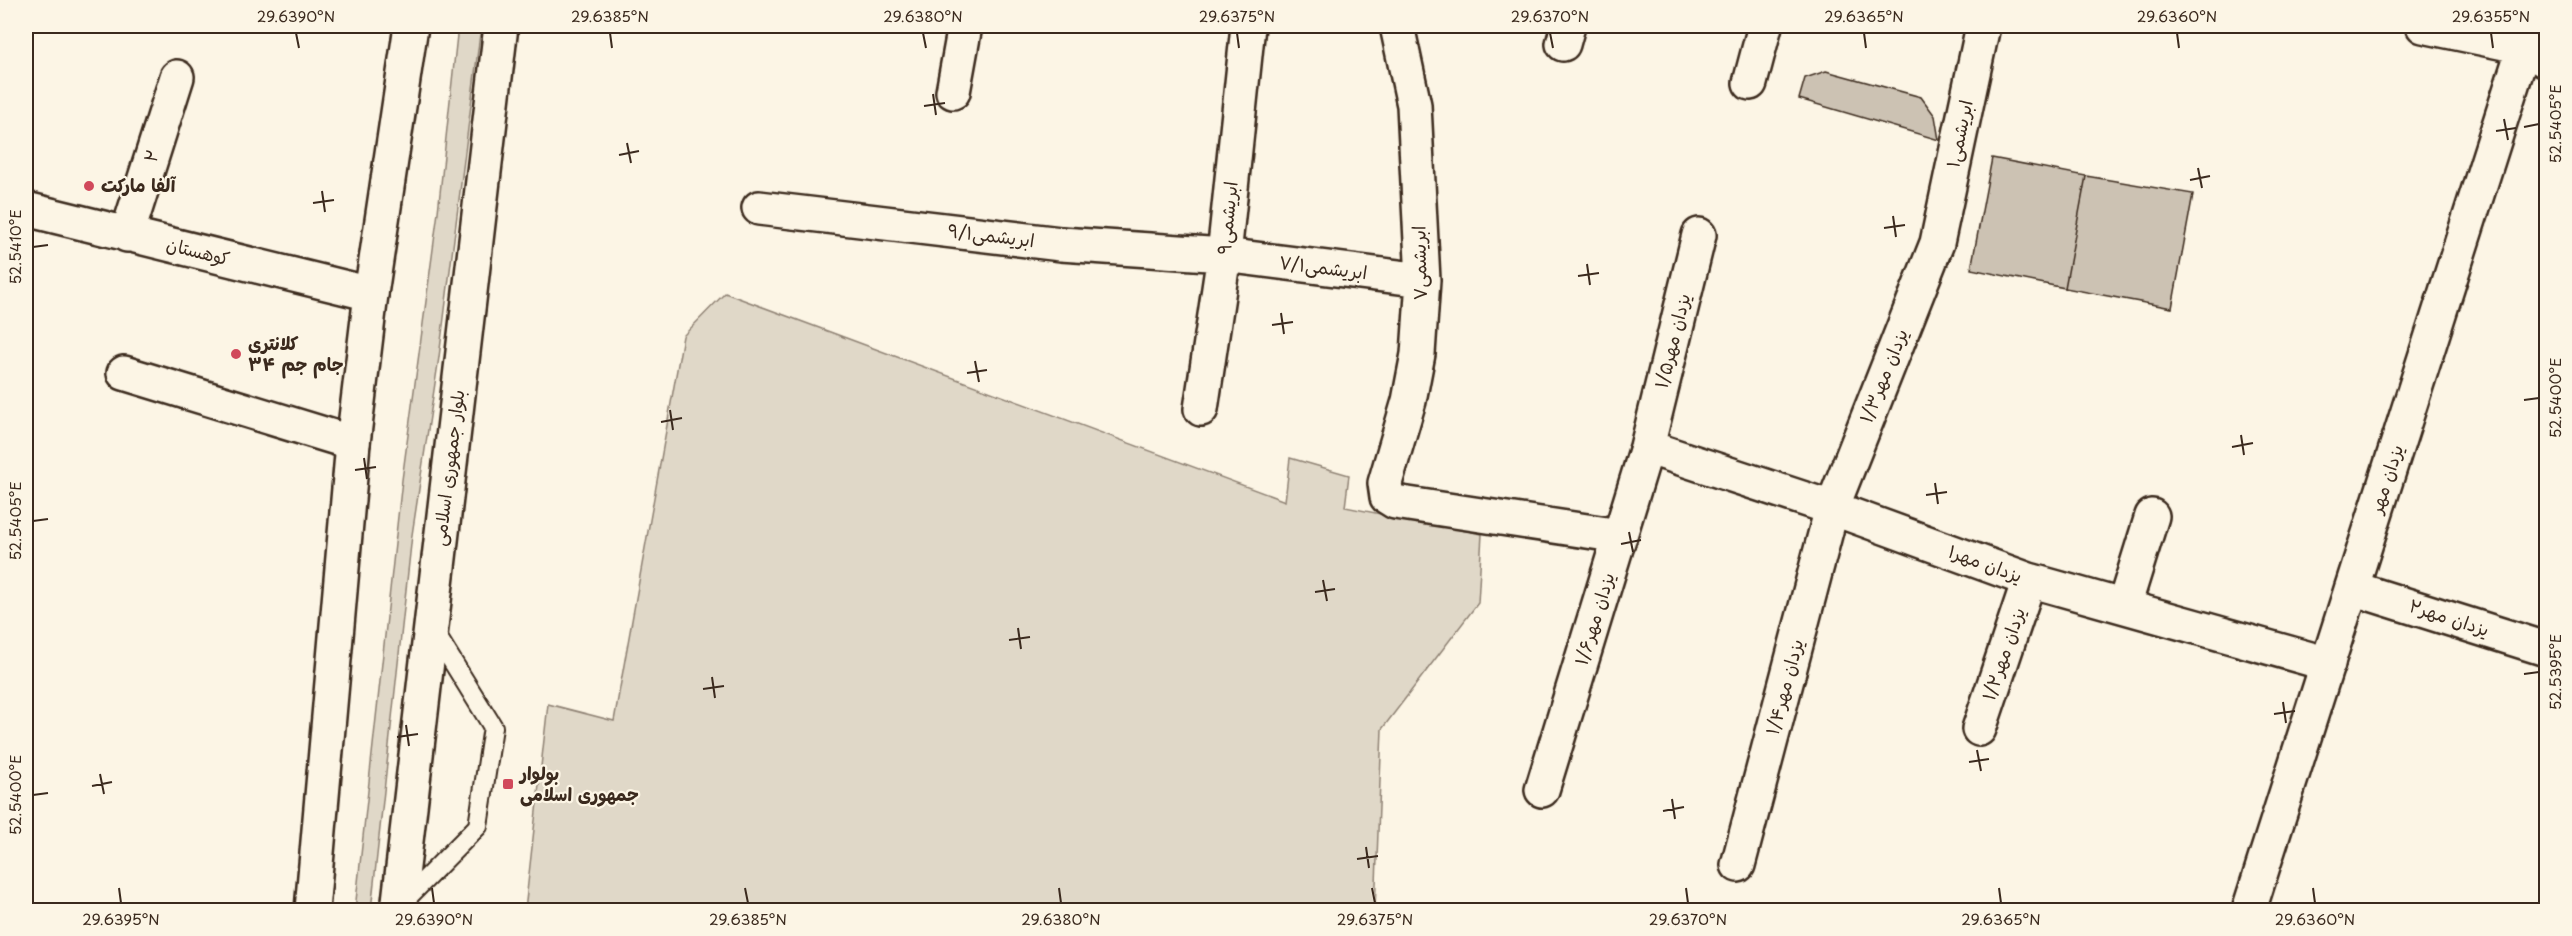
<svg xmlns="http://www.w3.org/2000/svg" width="2572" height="936" font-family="'Playpen Sans','Playpen Sans Arabic',sans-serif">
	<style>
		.green { fill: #e0d8c8; stroke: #8e8173; stroke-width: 1.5 }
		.building { fill: #ccc2b3; stroke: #3b2a1e; stroke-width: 1.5 }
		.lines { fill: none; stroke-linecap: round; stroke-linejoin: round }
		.lane-casing { stroke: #3b2a1e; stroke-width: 22 }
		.street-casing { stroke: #3b2a1e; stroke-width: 38 }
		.secondary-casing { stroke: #3b2a1e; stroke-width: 38 }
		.primary-casing { stroke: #3b2a1e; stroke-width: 38 }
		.lane { stroke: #fcf5e5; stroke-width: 18 }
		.street { stroke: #fcf5e5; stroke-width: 33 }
		.secondary { stroke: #fcf5e5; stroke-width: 33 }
		.primary { stroke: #fcf5e5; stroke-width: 33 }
		.ticks { fill: none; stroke: #3b2a1e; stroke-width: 2 }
		.poi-dot { fill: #d1495b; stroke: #fcf5e5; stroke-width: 2 }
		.labels { text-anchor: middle; stroke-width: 4.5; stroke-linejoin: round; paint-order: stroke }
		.street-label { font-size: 18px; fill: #3b2a1e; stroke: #fcf5e5 }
		.poi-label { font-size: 18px; font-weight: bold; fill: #3b2a1e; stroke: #fcf5e5; text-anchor: start }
		.neatline { fill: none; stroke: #3b2a1e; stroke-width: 2 }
		.ticks-label { font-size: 15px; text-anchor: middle; fill: #3b2a1e }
	</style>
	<rect width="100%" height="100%" fill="#fcf5e5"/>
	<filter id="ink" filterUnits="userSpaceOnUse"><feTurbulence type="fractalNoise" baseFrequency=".0167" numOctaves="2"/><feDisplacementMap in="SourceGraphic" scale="12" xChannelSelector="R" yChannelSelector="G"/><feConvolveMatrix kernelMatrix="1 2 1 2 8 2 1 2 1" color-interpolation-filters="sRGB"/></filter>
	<g filter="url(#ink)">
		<path class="green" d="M458,26H481L439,357L412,535L371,910H355L402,480L438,212Z
			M725,293L1285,501L1290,458L1349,475L1345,507L1482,534L1478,603L1382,729L1375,910H525L548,704L614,721L683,336Z"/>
		<path class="building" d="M1826,71L1921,97L1935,116L1939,140L1799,99L1805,78Z
			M1992,158L2086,176L2065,288L1971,269Z
			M2086,176L2193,194L2172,308L2065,288Z"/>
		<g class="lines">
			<g class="lane-casing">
				<path id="lane" d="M401,904L478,826L493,727L433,630"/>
			</g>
			<g class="street-casing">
				<path id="street" d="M1397,26L1414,105L1423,280L1418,354L1409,401L1385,483L1387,497L1395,502L1620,536
					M1563,44L1568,26
					M1750,83L1765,26
					M953,92L965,26
					M759,208L1061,244L1224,255L1423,280
					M26,209L371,294
					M127,235L177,77
					M124,373L353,443
					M1201,409L1224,255L1248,26
					M1647,447L1832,508L2029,580L2328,664
					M2352,588L2546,649
					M2124,606L2152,516
					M1979,729L2029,580
					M1542,790L1647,447L1699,235
					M1738,865L1832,508L1937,243L1983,26"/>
			</g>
			<g class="secondary-casing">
				<path id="secondary" d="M2423,26L2524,47L2546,61
					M2249,910L2524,47"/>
			</g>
			<g class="primary-casing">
				<path id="primary" d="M312,910L353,443L371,294L411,26
					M398,910L501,26"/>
			</g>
			<use href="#lane" class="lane"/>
			<use href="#street" class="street"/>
			<use href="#secondary" class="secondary"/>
			<use href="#primary" class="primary"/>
		</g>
	</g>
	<path class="ticks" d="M296,33L299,48M610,33L612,48M923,33L926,48M1237,33L1239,48M1550,33L1553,48M1864,33L1866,48M2177,33L2179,48M2491,33L2493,48M933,94L936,115M924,106L945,103M2504,119L2508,140M2524,127L2539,124M2496,131L2516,128M627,143L631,163M619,155L639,151M2198,168L2202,188M2190,180L2210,176M322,191L325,212M313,203L334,200M1893,216L1896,237M1884,228L1905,225M33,247L48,245M1587,264L1590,285M1578,276L1599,273M1281,313L1284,334M1272,325L1293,322M975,361L979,382M967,373L987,370M2524,400L2539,398M670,410L673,430M661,422L682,418M2241,435L2244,455M2232,447L2253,443M364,458L367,479M355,470L376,467M1935,483L1938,504M1926,495L1947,492M33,521L48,519M1629,532L1633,552M1621,544L1641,540M1323,580L1327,601M1315,592L1335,589M1018,628L1021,649M1009,640L1030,637M2524,674L2539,672M712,677L715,698M703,689L724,686M2283,702L2286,723M2274,714L2295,711M406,725L409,746M397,737L418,734M1977,750L1981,771M1969,762L1989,759M100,774L104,794M92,786L112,782M33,795L48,793M1672,799L1675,819M1663,811L1684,807M1366,847L1369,868M1357,859L1378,856M119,888L121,903M432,888L434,903M745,888L748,903M1059,888L1061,903M1372,888L1375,903M1686,888L1688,903M1999,888L2001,903M2313,888L2315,903"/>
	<g class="poi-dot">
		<circle cx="89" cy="186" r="6"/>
		<circle cx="236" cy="354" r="6"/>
		<rect x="502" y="778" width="12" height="12" rx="3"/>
	</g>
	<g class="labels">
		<g class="street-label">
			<text transform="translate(1960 134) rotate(-78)" y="6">ابریشمی۱</text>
			<text transform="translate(152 156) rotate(-72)" y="6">۲</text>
			<text transform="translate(1228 218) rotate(-84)" y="6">ابریشمی۹</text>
			<text transform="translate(991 236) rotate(7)" y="6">۹/۱ابریشمی</text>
			<text transform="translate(198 252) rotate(14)" y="6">کوهستان</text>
			<text transform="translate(1420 263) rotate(-91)" y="6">ابریشمی۷</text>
			<text transform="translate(1323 268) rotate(7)" y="6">ابریشمی۷/۱</text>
			<text transform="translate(1673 341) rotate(-76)" y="6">۱/۵یزدان مهر</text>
			<text transform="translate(1884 376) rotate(-68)" y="6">۱/۳یزدان مهر</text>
			<text transform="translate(449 468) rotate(-83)" y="6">بلوار جمهوری اسلامی</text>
			<text transform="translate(2387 479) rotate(-72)" y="6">یزدان مهر</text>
			<text transform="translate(1985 564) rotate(20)" y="6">یزدان مهر۱</text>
			<text transform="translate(2449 618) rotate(18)" y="6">یزدان مهر۲</text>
			<text transform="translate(1595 619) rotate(-73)" y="6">۱/۶یزدان مهر</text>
			<text transform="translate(2004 654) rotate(-71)" y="6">۱/۲یزدان مهر</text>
			<text transform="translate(1785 687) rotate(-75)" y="6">۱/۴یزدان مهر</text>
		</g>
		<g class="poi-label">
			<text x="101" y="192">آلفا مارکت</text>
			<text x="248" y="350">کلانتری<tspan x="248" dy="21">۳۴ جام جم</tspan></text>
			<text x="520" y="780">بولوار<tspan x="520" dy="21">جمهوری اسلامی</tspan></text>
		</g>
	</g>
	<rect width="2572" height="936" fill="none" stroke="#fcf5e5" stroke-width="66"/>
	<rect x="33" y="33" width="2506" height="870" class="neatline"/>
	<g class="ticks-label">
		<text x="296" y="22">29.6390°N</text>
		<text x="610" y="22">29.6385°N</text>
		<text x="923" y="22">29.6380°N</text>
		<text x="1237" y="22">29.6375°N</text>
		<text x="1550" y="22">29.6370°N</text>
		<text x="1864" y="22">29.6365°N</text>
		<text x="2177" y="22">29.6360°N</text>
		<text x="2491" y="22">29.6355°N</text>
		<text transform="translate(2556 124) rotate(-90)" y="5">52.5405°E</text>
		<text transform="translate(16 247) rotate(-90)" y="5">52.5410°E</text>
		<text transform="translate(2556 398) rotate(-90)" y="5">52.5400°E</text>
		<text transform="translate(16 521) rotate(-90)" y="5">52.5405°E</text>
		<text transform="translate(2556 672) rotate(-90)" y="5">52.5395°E</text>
		<text transform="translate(16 795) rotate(-90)" y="5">52.5400°E</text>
		<text x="121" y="925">29.6395°N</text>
		<text x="434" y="925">29.6390°N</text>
		<text x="748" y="925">29.6385°N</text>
		<text x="1061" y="925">29.6380°N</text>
		<text x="1375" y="925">29.6375°N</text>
		<text x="1688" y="925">29.6370°N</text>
		<text x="2001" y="925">29.6365°N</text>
		<text x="2315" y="925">29.6360°N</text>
	</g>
</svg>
